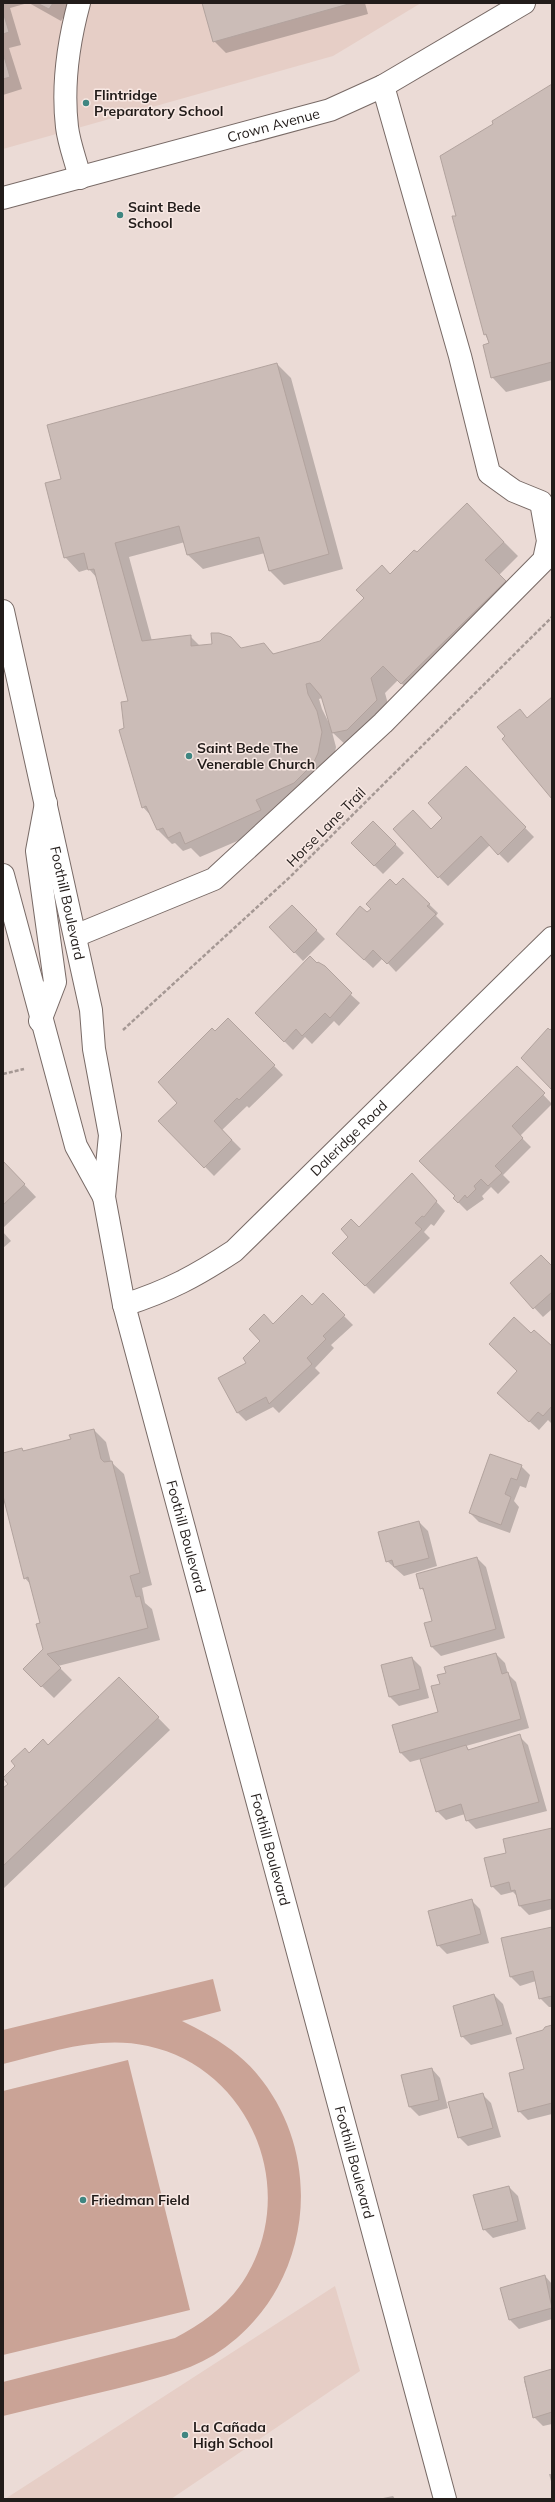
<svg xmlns="http://www.w3.org/2000/svg" width="555" height="2502" font-family="Mulish,sans-serif">
	<style>
		.built { fill: #e6cec6 }
		.green { fill: #caa396 }
		.shadow { fill: #0003; fill-rule: evenodd }
		.building { fill: #cbbcb7; stroke: #b2a39e }
		.lines { fill: none; stroke-linecap: round; stroke-linejoin: round }
		.minor-casing { stroke: #786a66; stroke-width: 24 }
		.major-casing { stroke: #786a66; stroke-width: 24 }
		.path { stroke: #a59894; stroke-width: 2.5; stroke-dasharray: 4 2; stroke-linecap: butt }
		.minor { stroke: #fff; stroke-width: 22 }
		.major { stroke: #fff; stroke-width: 22 }
		.poi-dot { fill: #3f8681; stroke: #f8e8e3; stroke-width: 1.5 }
		.labels { text-anchor: middle; stroke-width: 3; stroke-linejoin: round; paint-order: stroke }
		.poi-label { font-size: 14px; font-weight: bold; fill: #221c1a; stroke: #f8e8e3; text-anchor: start }
		.street-label { font-size: 14px; fill: #221c1a; stroke: #f8e8e3 }
	</style>
	<rect width="100%" height="100%" fill="#ebdbd6"/>
	<path class="built" d="M3,3H421L333,56L3,149Z
		M335,2286L360,2371L171,2499H5Z"/>
	<path class="green" d="M213,1979L221,2011L182,2021C209,2034 237,2050 257,2074C329,2160 311,2294 214,2355C184,2373 149,2380 115,2389C77,2398 40,2407 3,2416V2382L175,2338C205,2322 230,2304 247,2275C299,2186 249,2068 148,2046C99,2035 51,2052 3,2064V2030Z
		M128,2060L190,2310L3,2355V2091Z"/>
	<path class="shadow" d="M3,3H28L10,8L21,45L9,48L22,89L3,95Z
		M29,3H72L61,21Z
		M203,3H365L368,14L226,53L214,41Z
		M552,85V380L506,392L492,377L490,344L485,334L457,217L495,124Z
		M277,364L291,378L343,569L284,585L269,570L265,553L203,569L188,555L185,542L129,557L152,641L190,636L200,646L214,645L231,638L242,649L263,644L274,654L321,642L390,575L417,553L481,519L518,556L499,575L519,596L416,697L398,680L385,693L391,715L348,747L332,732L336,747L332,768L275,825L200,857L191,848L183,851L175,843L172,844L158,830L152,817L143,807L126,729L129,701L97,578L89,569L79,572L65,557L62,480ZM322,698L329,723L322,709L319,699Z
		M466,768L534,837L508,863L490,845L448,886L439,877L431,830L444,818Z
		M373,822L404,853L383,874L352,843Z
		M403,879L438,913L436,916L444,924L396,972L383,958L373,968L346,943L367,914Z
		M292,906L325,939L303,961L270,927Z
		M310,958L360,1003L339,1026L334,1021L312,1044L305,1037L293,1050L256,1013Z
		M228,1019L283,1075L249,1108L247,1106L222,1130L241,1149L214,1176L160,1121L179,1103L215,1033Z
		M517,1067L552,1104L520,1136L531,1147L503,1175L510,1182L498,1194L491,1187L482,1196L484,1199L467,1211L454,1198Z
		M3,1162L36,1197L3,1228Z
		M420,1184L445,1211L434,1226L431,1224L424,1232L430,1238L374,1294L333,1253L359,1228Z
		M3,1232L11,1241L3,1248Z
		M552,1267V1309L543,1317L511,1283Z
		M323,1295L353,1325L331,1345L334,1348L315,1368L320,1373L279,1413L273,1407L246,1421L238,1413L248,1363L273,1325L312,1306Z
		M531,1334L552,1348V1424L548,1420L539,1430L507,1401Z
		M94,1430L106,1442L111,1462L124,1474L152,1585L142,1588L145,1603L152,1609L160,1640L58,1666L72,1680L54,1698L24,1669L44,1649L41,1624L31,1585L25,1578L3,1492V1454L22,1449L25,1452L72,1440Z
		M521,1466L530,1475L526,1488L520,1486L514,1501L519,1507L510,1533L479,1522L470,1513Z
		M419,1522L428,1531L437,1566L404,1576L387,1561Z
		M477,1558L486,1567L505,1638L441,1656L432,1647L426,1624L433,1622L426,1593L421,1588Z
		M496,1654L505,1663L508,1674L516,1682L529,1728L466,1746L470,1751L519,1736L528,1745L547,1811L476,1829L467,1820L465,1814L446,1820L437,1811L421,1759L410,1762L401,1753L394,1726L440,1713L441,1684L447,1674Z
		M412,1658L421,1667L429,1698L399,1706L390,1697L382,1666Z
		M131,1690L170,1730L3,1889V1790L9,1784L16,1766L29,1754L48,1746Z
		M552,1829V1909L529,1915L520,1906L518,1897L513,1892L501,1895L492,1886L507,1853Z
		M471,1900L480,1909L489,1943L447,1954L438,1945Z
		M552,1928V2007H549L540,1998L536,1981L520,1986L511,1977Z
		M494,1995L503,2004L512,2034L471,2045L462,2036Z
		M552,2026V2114L528,2120L519,2111L525,2070L544,2031Z
		M432,2069L440,2078L448,2108L419,2116L410,2107L402,2076Z
		M482,2094L491,2103L501,2137L468,2146L459,2137Z
		M509,2187L518,2196L526,2229L493,2238L484,2229Z
		M545,2276L552,2284V2319L519,2329L510,2320Z
		M552,2370V2424L543,2426L534,2417L524,2381Z
		M549,2474H552V2485Z
		M393,2496L395,2499H378Z"/>
	<path class="building" d="M37,3H53L49,9Z
		M202,3H352L213,42Z
		M3,12L9,32L3,34Z
		M3,53L10,77L3,79Z
		M552,84V362L491,378L483,345L489,343L486,334L484,335L452,216H456L440,156L493,124L492,121Z
		M277,363L329,554L269,571L259,537L187,555L179,526L115,543L142,641L191,635V646L212,644L211,633H219L231,637L241,648L264,643L273,654L320,641L364,598L356,590L382,565L390,574L414,550L417,552L467,503L504,542L485,560L506,581L401,684L383,666L371,678L377,700L347,730L332,733L321,696L310,683L306,684L308,694L317,711L322,732L318,753L313,764L294,783L256,800L261,810L185,844L180,832L168,838L163,828L157,830L146,806L142,808L119,730L124,728L121,702L128,701L94,569L88,570L84,553L64,558L45,483L61,479L47,425Z
		M552,697V799L502,739L505,736L497,727L520,709L527,718Z
		M466,766L526,827L498,855L481,836L438,878L393,829L413,810L431,829L442,818L428,803Z
		M373,821L396,844L374,866L351,843Z
		M403,878L430,904L427,906L436,914L387,964L373,950L364,960L336,934L360,906L367,912L371,909L366,904L390,879L396,885Z
		M292,905L317,930L294,953L269,927Z
		M310,956L317,963L318,962L325,966L352,993L330,1018L325,1013L302,1036L296,1029L284,1042L255,1013Z
		M228,1018L275,1065L239,1100L237,1098L214,1121L232,1140L204,1168L158,1121L177,1103L158,1082L212,1028L215,1031Z
		M548,1028L550,1030L552,1028V1090L521,1058Z
		M517,1066L545,1093L512,1126L523,1138L495,1166L502,1173L488,1186L481,1179L474,1186L476,1189L467,1198L465,1195L458,1203L453,1198L455,1196L419,1161Z
		M3,1161L25,1184L3,1205Z
		M412,1173L437,1201L424,1217L422,1216L415,1223L422,1229L365,1286L332,1253L348,1237L341,1229L351,1219L359,1227Z
		M541,1255L552,1266V1292L533,1309L510,1283Z
		M323,1293L345,1315L323,1336L326,1339L307,1358L312,1364L269,1404L266,1397L237,1413L218,1378L246,1363L243,1358L260,1341L249,1329L264,1314L273,1324L302,1295L312,1305Z
		M514,1317L531,1333L534,1330L552,1346V1406L543,1416L538,1412L529,1422L497,1393L517,1371L489,1344Z
		M94,1429L101,1459L104,1462L112,1461L140,1573L130,1576L136,1597L140,1596L148,1628L47,1654L61,1668L41,1687L23,1669L43,1649L36,1624L40,1623L28,1577L24,1579L3,1496V1453L22,1448L23,1451L71,1439L69,1435Z
		M490,1454L522,1465L517,1480L511,1478L505,1494L511,1497L501,1525L469,1513Z
		M419,1521L429,1558L394,1567L392,1560L386,1562L378,1532Z
		M477,1557L496,1629L431,1647L424,1623L432,1621L423,1588L420,1589L416,1574Z
		M496,1653L502,1674L508,1672L521,1719L400,1753L392,1725L438,1712L431,1686L440,1684L437,1675L446,1673L444,1667Z
		M412,1657L420,1689L389,1697L381,1665Z
		M119,1677L159,1717L3,1866V1788L8,1784L3,1778L15,1766L11,1761L25,1748L29,1753L43,1739L48,1745Z
		M520,1734L539,1802L466,1821L461,1804L436,1812L420,1759L466,1745L468,1750Z
		M552,1828V1899L519,1906L515,1890L511,1891L509,1882L491,1887L484,1858L506,1853L503,1839Z
		M472,1899L481,1934L437,1946L428,1911Z
		M552,1927V1996L539,1999L533,1971L510,1977L501,1938Z
		M494,1994L503,2025L461,2037L453,2006Z
		M552,2025V2103L518,2112L509,2073L524,2069L516,2038L543,2030L545,2027Z
		M432,2068L439,2100L409,2107L401,2075Z
		M483,2093L493,2128L458,2138L448,2102Z
		M509,2186L518,2221L483,2230L473,2195Z
		M545,2275L552,2308L509,2320L500,2288Z
		M552,2369V2412L533,2418L524,2377Z"/>
	<g class="lines">
		<g class="minor-casing">
			<g id="minor">
				<path d="M79,3C68,44 62,84 67,127C69,144 76,161 80,178"/>
				<path id="s1" d="M3,198L330,110L383,86L524,3"/>
				<path d="M75,936L214,879L383,723L544,560L548,541L541,502L514,491L489,473L460,356L383,86"/>
				<path d="M40,1021L55,982L37,851L46,803"/>
				<path id="s2" d="M124,1305C168,1291 196,1276 234,1251L552,938"/>
			</g>
		</g>
		<g class="major-casing">
			<g id="major">
				<path id="s3" d="M3,611L91,1010L94,1049L110,1135L104,1197L124,1305L445,2499"/>
				<path d="M3,875L76,1146L104,1197"/>
			</g>
		</g>
		<path class="path" d="M123,1030L290,877L552,617
			M3,1074L24,1069"/>
		<use href="#minor" class="minor"/>
		<use href="#major" class="major"/>
	</g>
	<g class="poi-dot">
		<circle cx="86" cy="103" r="4"/>
		<circle cx="120" cy="215" r="4"/>
		<circle cx="189" cy="756" r="4"/>
		<circle cx="83" cy="2200" r="4"/>
		<circle cx="185" cy="2435" r="4"/>
	</g>
	<g class="labels">
		<g class="poi-label">
			<text x="94" y="100">Flintridge<tspan x="94" dy="16">Preparatory School</tspan></text>
			<text x="128" y="212">Saint Bede<tspan x="128" dy="16">School</tspan></text>
			<text x="197" y="753">Saint Bede The<tspan x="197" dy="16">Venerable Church</tspan></text>
			<text x="91" y="2205">Friedman Field</text>
			<text x="193" y="2432">La Cañada<tspan x="193" dy="16">High School</tspan></text>
		</g>
		<g class="street-label">
			<text dy="5" stroke="none"><textPath href="#s1" startOffset="280">Crown Avenue</textPath></text>
			<text transform="translate(326 827) rotate(-45)" y="5">Horse Lane Trail</text>
			<text dy="5" stroke="none"><textPath href="#s3" startOffset="299">Foothill Boulevard</textPath></text>
			<text dy="5" stroke="none"><textPath href="#s2" startOffset="284">Daleridge Road</textPath></text>
			<text dy="5" stroke="none"><textPath href="#s3" startOffset="947">Foothill Boulevard</textPath></text>
			<text dy="5" stroke="none"><textPath href="#s3" startOffset="1271">Foothill Boulevard</textPath></text>
			<text dy="5" stroke="none"><textPath href="#s3" startOffset="1595">Foothill Boulevard</textPath></text>
		</g>
	</g>
	<rect width="555" height="2502" fill="none" stroke="#221c1a" stroke-width="8"/>
</svg>
